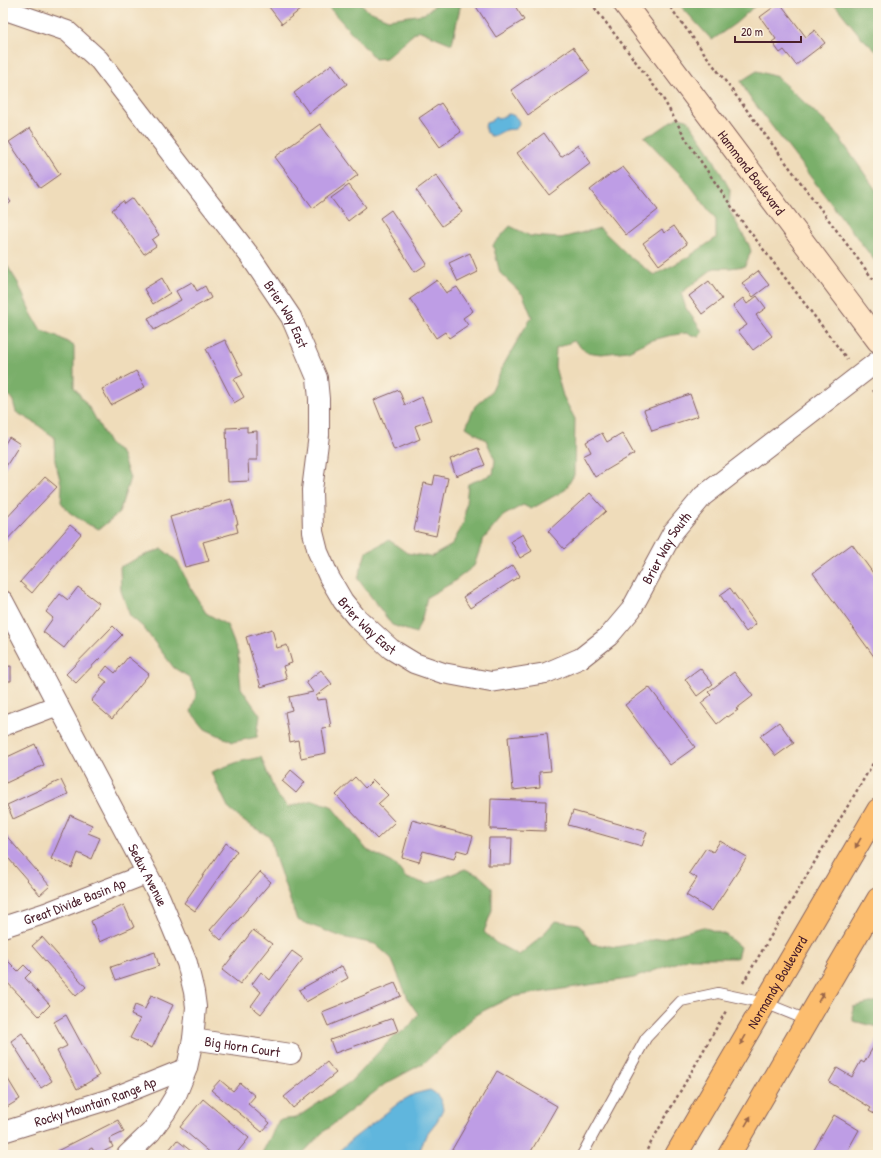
<svg xmlns="http://www.w3.org/2000/svg" width="881" height="1158" font-family="'Patrick Hand',sans-serif">
	<style>
		.forest { fill: #7aaf6b; stroke: #62674b }
		.water { fill: #60b6dd; stroke: #556a84 }
		.building { fill: #be9de5 }
		.lines { fill: none; stroke-linecap: round; stroke-linejoin: round }
		.lane-casing { stroke: #84615d; stroke-width: 12 }
		.street-casing { stroke: #84615d; stroke-width: 22 }
		.secondary-casing { stroke: #84615d; stroke-width: 24 }
		.primary-casing { stroke: #84615d; stroke-width: 24 }
		.path { stroke: #84615d; stroke-width: 2.5; stroke-dasharray: 3 3; stroke-linecap: butt }
		.lane { stroke: #fff; stroke-width: 10 }
		.street { stroke: #fff; stroke-width: 20 }
		.secondary { stroke: #fee5c5; stroke-width: 22 }
		.primary { stroke: #fcbd6e; stroke-width: 22 }
		.oneway { fill: #9a6649 }
		.labels { text-anchor: middle; stroke-width: 3; stroke-linejoin: round; paint-order: stroke }
		.street-label { font-size: 14px; fill: #4a1f2b; stroke: #fcf5e5 }
	</style>
	<rect width="100%" height="100%" fill="#fcf5e5"/>
	<filter id="ink" filterUnits="userSpaceOnUse"><feTurbulence type="fractalNoise" baseFrequency=".025" numOctaves="2"/><feDisplacementMap in="SourceGraphic" scale="8" xChannelSelector="R" yChannelSelector="G"/><feConvolveMatrix kernelMatrix="1 2 1 2 8 2 1 2 1" color-interpolation-filters="sRGB"/></filter>
	<filter id="wash" filterUnits="userSpaceOnUse"><feTurbulence type="fractalNoise" baseFrequency=".012" numOctaves="4" result="noise"/><feDisplacementMap in="SourceGraphic" scale="16" xChannelSelector="R" yChannelSelector="G"/><feGaussianBlur stdDeviation="0.9" result="paint"/><feColorMatrix in="noise" values="0 0 0 0 0 0 0 0 0 0 0 0 0 0 0 0 0 1.4 0 .05"/><feComposite in="paint" operator="in"/></filter>
	<g filter="url(#wash)">
		<rect width="100%" height="100%" fill="#efdcba"/>
		<path class="forest" d="M325,3H361L367,10L388,19L424,14L438,3H461L452,44L418,30L386,58L375,59Z
			M678,3H758L736,23L712,40Z
			M831,3H878V53L861,37L836,6Z
			M757,71L777,77L834,130L878,193V265L748,95L741,81Z
			M678,117L687,119L708,149L730,190L729,210L749,245L751,251L745,266L730,268H714L681,293L686,308L702,331L699,337L686,333L668,336L649,341L628,351L601,354L586,352L574,341L556,348L555,367L563,396L575,419L574,475L565,490L531,509L523,505L503,516L483,540L474,566L452,583L427,597L422,618L416,633L392,625L358,579L366,552L389,540L407,553L431,557L452,545L464,522L468,484L493,474L495,460L486,440L466,427L475,406L491,392L503,366L521,334L532,317L523,295L500,273L493,245L510,226L530,236L561,238L600,228L630,257L654,275L685,259L716,238V220L687,181L644,137L656,132Z
			M3,259L18,283L31,313L41,330L57,336L74,346V387L92,412L110,445L121,453L130,478L119,513L99,529L85,523L69,512L61,502L62,487L55,461L54,437L35,423L16,412L13,401L3,387Z
			M162,549L177,561L190,587L206,613L227,625L238,653L241,688L260,715L257,737L233,742L205,729L191,712L197,692L189,677L174,668L143,627L130,616L121,591L120,567L140,557Z
			M261,757L276,794L288,807L313,800L331,806L367,850L395,864L406,878L427,884L465,869L480,876L492,887V910L484,932L496,943L519,955L539,939L555,921L579,924L592,944L617,947L663,938L703,927L726,935L740,947L737,958H689L634,978L511,997L477,1014L424,1063L385,1084L322,1133L301,1155H261L279,1120L296,1118L350,1082L391,1039L409,1027L418,1014L409,1001L391,958L375,944L342,937L297,920L275,857L270,837L246,823L229,809L211,772L238,762Z
			M878,1001V1027L853,1021V1007Z"/>
		<path class="water" d="M508,114C516,114 524,124 515,129C513,130 509,129 506,130C500,132 496,136 491,136C486,133 484,129 486,123L492,121V119L497,117L498,119Z
			M430,1090C439,1095 441,1099 443,1109L437,1121L426,1135L418,1155H335L350,1141L400,1102L414,1094Z"/>
		<g id="blocks">
			<path class="building" d="M266,3H303L305,6L282,24Z
				M478,3H513L524,20L496,37L475,5Z
				M779,3H780L806,37L815,30L825,43L796,65L784,50L780,53L772,42L776,39L760,17Z
				M573,47L590,71L528,115L511,90Z
				M332,64L347,84L309,113L294,93Z
				M441,103L461,132L440,147L419,118Z
				M320,124L358,175L313,208L275,157Z
				M30,128L60,174L40,188L9,142Z
				M544,133L561,157L578,145L591,163L549,195L517,153Z
				M623,167L658,210L626,235L590,190L613,172L614,173Z
				M436,175L462,212L442,226L416,190Z
				M349,185L366,207L348,221L331,198Z
				M3,192L11,202L3,209Z
				M133,198L159,235L152,240L156,246L144,254L112,210L123,201L125,204Z
				M391,210L427,264L415,272L380,218Z
				M674,226L687,244L659,265L643,243L662,229L664,233Z
				M470,253L478,272L458,282L449,263Z
				M758,271L769,285L753,297L742,283Z
				M162,278L170,293L153,304L144,289Z
				M437,280L446,293L457,287L473,311L463,318L468,325L449,338L445,332L436,338L410,299Z
				M709,281L722,299L702,314L689,296Z
				M192,282L197,291L205,286L211,298L154,330L148,318L181,300L176,291Z
				M757,296L766,308L756,315L772,336L753,350L738,331L747,325L733,306L743,298L747,304Z
				M225,340L243,375L234,379L244,397L234,403L206,349Z
				M136,371L145,387L111,405L102,389Z
				M399,390L405,405L422,397L431,420L415,426L420,439L394,450L374,400Z
				M690,394L698,416L652,431L644,410Z
				M247,427V432L257,431V460H248L249,481L228,482L226,428Z
				M602,433L607,442L622,433L634,454L595,477L583,456L591,452L586,442Z
				M9,437L20,444L3,471V447Z
				M478,448L485,465L456,476L450,459Z
				M435,475L448,478L436,536L414,531L424,483L433,485Z
				M45,477L57,487L3,544V522Z
				M590,493L606,511L564,549L548,531Z
				M231,499L238,524H236L238,532L203,542L209,561L185,567L170,517Z
				M70,525L81,534L32,593L20,582Z
				M523,534L532,551L520,558L511,541Z
				M852,544L878,580V662L813,573Z
				M513,565L520,576L470,608L463,597Z
				M78,587L99,603L64,648L43,632L53,618L46,612L60,594L68,600Z
				M730,588L756,624L746,632L720,595Z
				M113,626L122,635L76,683L66,674Z
				M272,629L277,648L287,645L292,663L283,666L287,679L261,687L246,637Z
				M128,657L149,674L112,719L91,701L107,682L99,676L107,666L115,673Z
				M11,666V681H3V667Z
				M700,668L713,684L697,696L685,679Z
				M321,670L332,684L316,696L317,700L326,699L331,727L322,728L326,753L301,758L298,740L290,742L285,712L292,710L289,697L313,692L306,682Z
				M734,672L753,696L736,709L738,710L728,717L727,716L717,724L701,703L711,695L708,692Z
				M649,687L695,747L670,765L625,705Z
				M779,722L794,743L776,756L760,736Z
				M547,733L551,771L539,772L540,787L513,790L508,737Z
				M35,744L44,765L6,783L3,777V759Z
				M291,770L305,782L296,793L282,781Z
				M355,777L365,788L373,780L388,795L378,804L395,822L377,839L336,795Z
				M61,780L68,794L13,819L7,805Z
				M491,799L546,801L545,831L490,829Z
				M573,811L647,832L642,846L568,825Z
				M70,815L92,825L88,833L100,838L91,859L78,853L72,868L51,859Z
				M412,820L473,836L468,853L457,850L454,859L423,851L419,862L402,857Z
				M3,832L50,886L40,895L3,852Z
				M489,838H512L511,865H488Z
				M720,841L747,857L712,911L686,895L697,878L689,873L706,848L713,852Z
				M226,843L237,851L195,911L184,903Z
				M260,872L271,882L221,940L210,930Z
				M124,905L134,927L100,942L91,921Z
				M253,930L272,944L240,984L222,970Z
				M42,937L86,987L76,996L32,946Z
				M292,951L303,959L261,1014L251,1006L261,992L252,984L261,972L270,980Z
				M155,952L159,966L116,980L111,967Z
				M3,956L18,971L24,965L31,972L25,978L50,1005L39,1016L3,978Z
				M342,966L348,978L306,1002L299,990Z
				M395,983L401,996L328,1026L322,1012Z
				M151,995L173,1005L152,1048L130,1038L140,1019L131,1015L135,1005L145,1009Z
				M66,1015L99,1076L77,1089L57,1051L67,1046L54,1022Z
				M393,1018L398,1031L335,1053L330,1040Z
				M22,1033L52,1081L41,1088L11,1041Z
				M878,1039V1116L869,1111L871,1108L829,1082L837,1068L852,1077L861,1061L864,1063Z
				M327,1062L336,1073L293,1108L284,1097Z
				M3,1071L20,1099L7,1107L3,1100Z
				M497,1071L557,1106L529,1155H449Z
				M220,1080L233,1091L240,1083L255,1096L248,1104L270,1123L262,1132L211,1090Z
				M203,1099L249,1138L235,1155H213L180,1127Z
				M834,1115L859,1130L845,1155H811Z
				M118,1120L124,1132L109,1139L113,1147L97,1155H96L92,1148L86,1151L88,1155H59L57,1151Z
				M177,1140L196,1155H165Z"/>
		</g>
	</g>
	<g filter="url(#ink)">
		<use href="#blocks" fill-opacity="0" stroke="#84615d" stroke-width="1"/>
		<g class="lines">
			<g class="lane-casing">
				<path id="lane" d="M582,1155L646,1038L681,1001L718,993L765,1003L807,1020"/>
			</g>
			<g class="street-casing">
				<g id="street">
					<path id="s1" d="M3,9L67,31L99,60L250,256L291,317L317,378L319,399V435L312,490L313,532L318,552L329,577L343,601L356,617L391,649L414,663L443,673L491,682L546,673L581,658L609,636L631,610L673,532L703,496L878,361"/>
					<path id="s2" d="M3,601L160,898L187,963L194,992L196,1007L193,1039L187,1068L177,1093L165,1113L151,1132L127,1155"/>
					<path d="M3,726L58,705"/>
					<path id="s3" d="M3,927L46,913L146,874"/>
					<path id="s4" d="M193,1039L291,1054"/>
					<path id="s5" d="M3,1132L110,1099L187,1068"/>
				</g>
			</g>
			<g class="secondary-casing">
				<g id="secondary">
					<path id="s6" d="M624,3L878,341"/>
				</g>
			</g>
			<g class="primary-casing">
				<g id="primary">
					<path id="s7" d="M676,1155L878,810"/>
					<path d="M729,1155L878,899"/>
				</g>
			</g>
			<path class="path" d="M591,3L661,95L689,144L738,216L847,359
				M667,3L878,286
				M873,390L878,396
				M743,983L878,755
				M644,1155L726,1011"/>
			<use href="#lane" class="lane"/>
			<use href="#street" class="street"/>
			<use href="#secondary" class="secondary"/>
			<use href="#primary" class="primary"/>
		</g>
		<defs><path id="oneway-solid" d="M-6-.8H1V-3.2L6.5 0L1 3.2V.8H-6Z"/></defs>
		<g class="oneway">
			<use href="#oneway-solid" transform="translate(858 843) rotate(120)"/>
			<use href="#oneway-solid" transform="translate(821 997) rotate(-60)"/>
			<use href="#oneway-solid" transform="translate(743 1040) rotate(120)"/>
			<use href="#oneway-solid" transform="translate(748 1121) rotate(-60)"/>
		</g>
	</g>
	<g class="labels">
		<g class="street-label">
			<text dy="5" stroke="none"><textPath href="#s6" startOffset="212">Hammond Boulevard</textPath></text>
			<text dy="5" stroke="none"><textPath href="#s1" startOffset="427">Brier Way East</textPath></text>
			<text dy="5" stroke="none"><textPath href="#s1" startOffset="1138">Brier Way South</textPath></text>
			<text dy="5" stroke="none"><textPath href="#s1" startOffset="763">Brier Way East</textPath></text>
			<text dy="5" stroke="none"><textPath href="#s2" startOffset="310">Sedux Avenue</textPath></text>
			<text dy="5" stroke="none"><textPath href="#s3" startOffset="76">Great Divide Basin Ap</textPath></text>
			<text dy="5" stroke="none"><textPath href="#s7" startOffset="200">Normandy Boulevard</textPath></text>
			<text dy="5" stroke="none"><textPath href="#s4" startOffset="50">Big Horn Court</textPath></text>
			<text dy="5" stroke="none"><textPath href="#s5" startOffset="97">Rocky Mountain Range Ap</textPath></text>
		</g>
	</g>
	<rect width="881" height="1158" fill="none" stroke="#fcf5e5" stroke-width="16"/>
	<path d="M735 36v6h66v-6" fill="none" stroke="#4a1f2b" stroke-width="2"/>
	<text x="741" y="36" font-size="12" fill="#4a1f2b" stroke="#fcf5e5" stroke-width="3" paint-order="stroke">20 m</text>
</svg>
